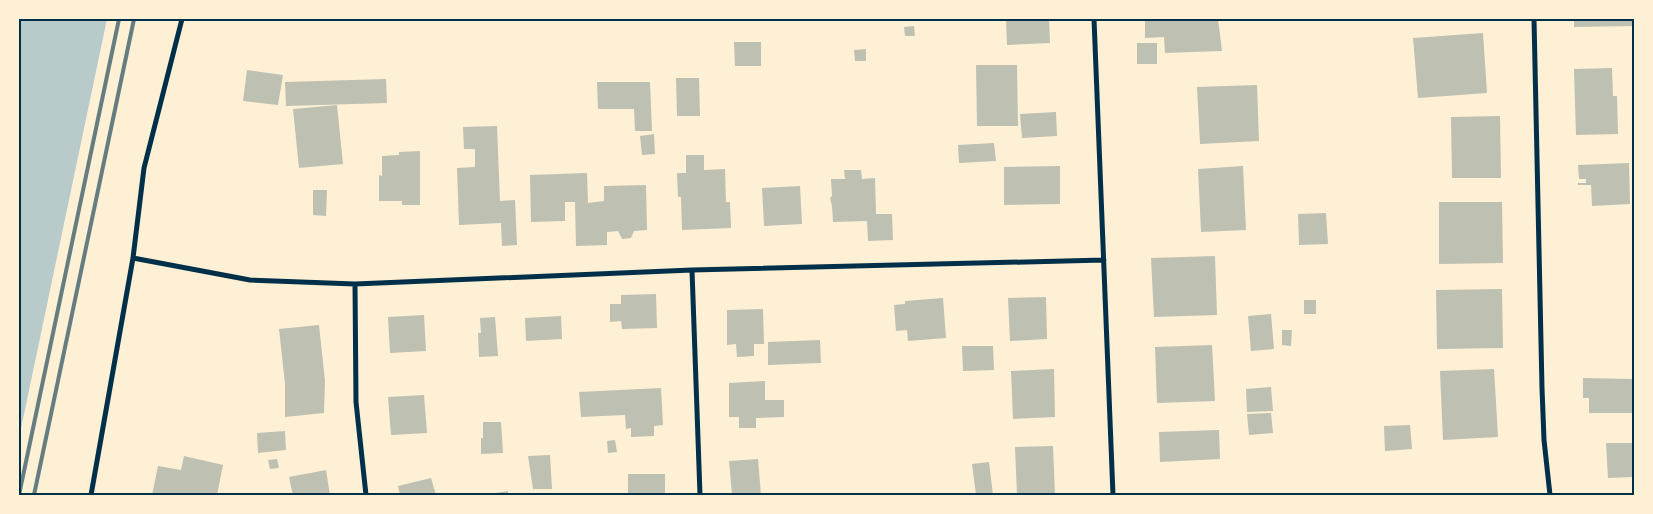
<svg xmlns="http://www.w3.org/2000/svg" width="1653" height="514" font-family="Overpass,sans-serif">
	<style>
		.green { fill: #b9caca }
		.building { fill: #bec0b2 }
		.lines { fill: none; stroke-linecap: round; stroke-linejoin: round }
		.minor { stroke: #003049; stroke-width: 5 }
		.rail { stroke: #657d81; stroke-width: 4 }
		.neatline { fill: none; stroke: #003049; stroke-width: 2 }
	</style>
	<rect width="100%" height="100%" fill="#fdf0d5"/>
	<path class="green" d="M19,19H107L19,438Z"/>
	<path class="building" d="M1006,19H1049L1050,43L1007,45Z
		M1145,19H1218L1222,51L1165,53L1164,37L1145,38Z
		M1574,19H1634V26L1574,27Z
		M914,26L915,36H905L904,27Z
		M1483,33L1487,93L1418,98L1413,38Z
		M734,42H761V66H735Z
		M1137,43H1157V64H1137Z
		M866,49V61H855L854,50Z
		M976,65H1017L1018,126H977Z
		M1612,68L1613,96H1617L1618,134L1576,135L1574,69Z
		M247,70L283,75L278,105L243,101Z
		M676,78H699L700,116H677Z
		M386,79L387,103L286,106L285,82Z
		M597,82H650L652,131H635L634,109H598Z
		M1257,85L1259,141L1200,144L1197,87Z
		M337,105L343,164L299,168L293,109Z
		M1056,112L1057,136L1022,138L1020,114Z
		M1500,116L1501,178H1452L1451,117Z
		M497,126L500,201L515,200L517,245L502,246L501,223L459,225L457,168L475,167V149H464L463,127Z
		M654,134L655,154L642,155L640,136Z
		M994,143L996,161L959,163L958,145Z
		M420,151V205H402V201H379V175L382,176V156L399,155V152Z
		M686,155H704V170L725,169L726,202H730L731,228L682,230L681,197H678L677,173H686Z
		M1629,163L1630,204L1592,206L1591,185H1578V183H1586V179H1579L1578,165Z
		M1060,166V204L1004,205V167Z
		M1243,166L1246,230L1201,232L1198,169Z
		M844,170H861L862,179L875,178L876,214H892L893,240L868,241L867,221L833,222L832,206L830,198L832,196L831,179H845Z
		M587,173L588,203L604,201V186L646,185L647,230L634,231L631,238L622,239L618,231L607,232V245L576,246L575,202H565V221L531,222L530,175Z
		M800,186L802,224L764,226L762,188Z
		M313,190H327L326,216L313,215Z
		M1439,202H1502L1503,263L1439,264Z
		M1326,213L1328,244L1299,245L1298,214Z
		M1215,256L1217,315L1154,317L1151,258Z
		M1502,289L1503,348L1437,349L1436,290Z
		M656,294L657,328L622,329L621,321L610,322V304H621V295Z
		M1046,297L1047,339L1010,341L1008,298Z
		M943,298L946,338L908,341L907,330L896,331L894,305L905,304V301Z
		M1304,300H1316V314H1304Z
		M763,309L764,344H754V356L737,357L736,344L727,345V310Z
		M1271,314L1274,349L1251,351L1248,316Z
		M424,315L426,351L390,353L388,317Z
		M561,316L562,339L526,341L525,318Z
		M495,317L498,356L479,357L478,333H481L480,318Z
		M319,325L325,381L324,413L285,417V384L279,329Z
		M1282,330H1292L1291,346L1282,345Z
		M820,340L821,363L768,365V342Z
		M1212,345L1215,401L1157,403L1155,347Z
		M962,346H993L994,370L963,371Z
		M1054,369L1055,417L1013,419L1011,371Z
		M1494,369L1498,437L1443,440L1440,371Z
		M1583,378L1634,379V413H1589V398H1583Z
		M765,381V400H784V417L756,418V428H739V417H729V383Z
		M1271,387L1273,411L1247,412L1246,389Z
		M661,388L663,425L654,426V436L631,437V428L626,429L625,415L581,417L579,392Z
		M424,395L427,433L391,435L388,397Z
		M1271,413L1273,433L1249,435L1247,414Z
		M483,422H501L503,453L481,454V438H483Z
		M1410,425L1412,449L1385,451L1384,426Z
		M1219,430L1220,459L1160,462L1159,432Z
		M285,431L286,450L258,453L257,433Z
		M615,440L617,452L608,453L607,441Z
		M1606,443H1634V477L1608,478Z
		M1053,446L1055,495H1017L1015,447Z
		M550,455L552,489H533L528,456Z
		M184,456L223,465L217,495H152L158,466L181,470Z
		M277,459L279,468L270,469L268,460Z
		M758,459L761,495H732L729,461Z
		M989,462L993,495H976L972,464Z
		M326,470L330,495H293L289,477Z
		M628,474H665V495H628Z
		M431,478L436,495H400L398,486Z
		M508,491V495H489V494Z"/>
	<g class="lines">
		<path class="minor" d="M1094,19L1113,495
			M1534,19L1542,388L1544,440L1550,495
			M133,258L250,280L355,284L692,270L1104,260
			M692,270L700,495
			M355,284L356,402L366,495
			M91,495L133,258L144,168L182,19"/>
		<path class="rail" d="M19,495L119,19
			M34,495L134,19"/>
	</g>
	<rect width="1653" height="514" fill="none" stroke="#fdf0d5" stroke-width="40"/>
	<rect x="20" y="20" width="1613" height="474" class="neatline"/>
</svg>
